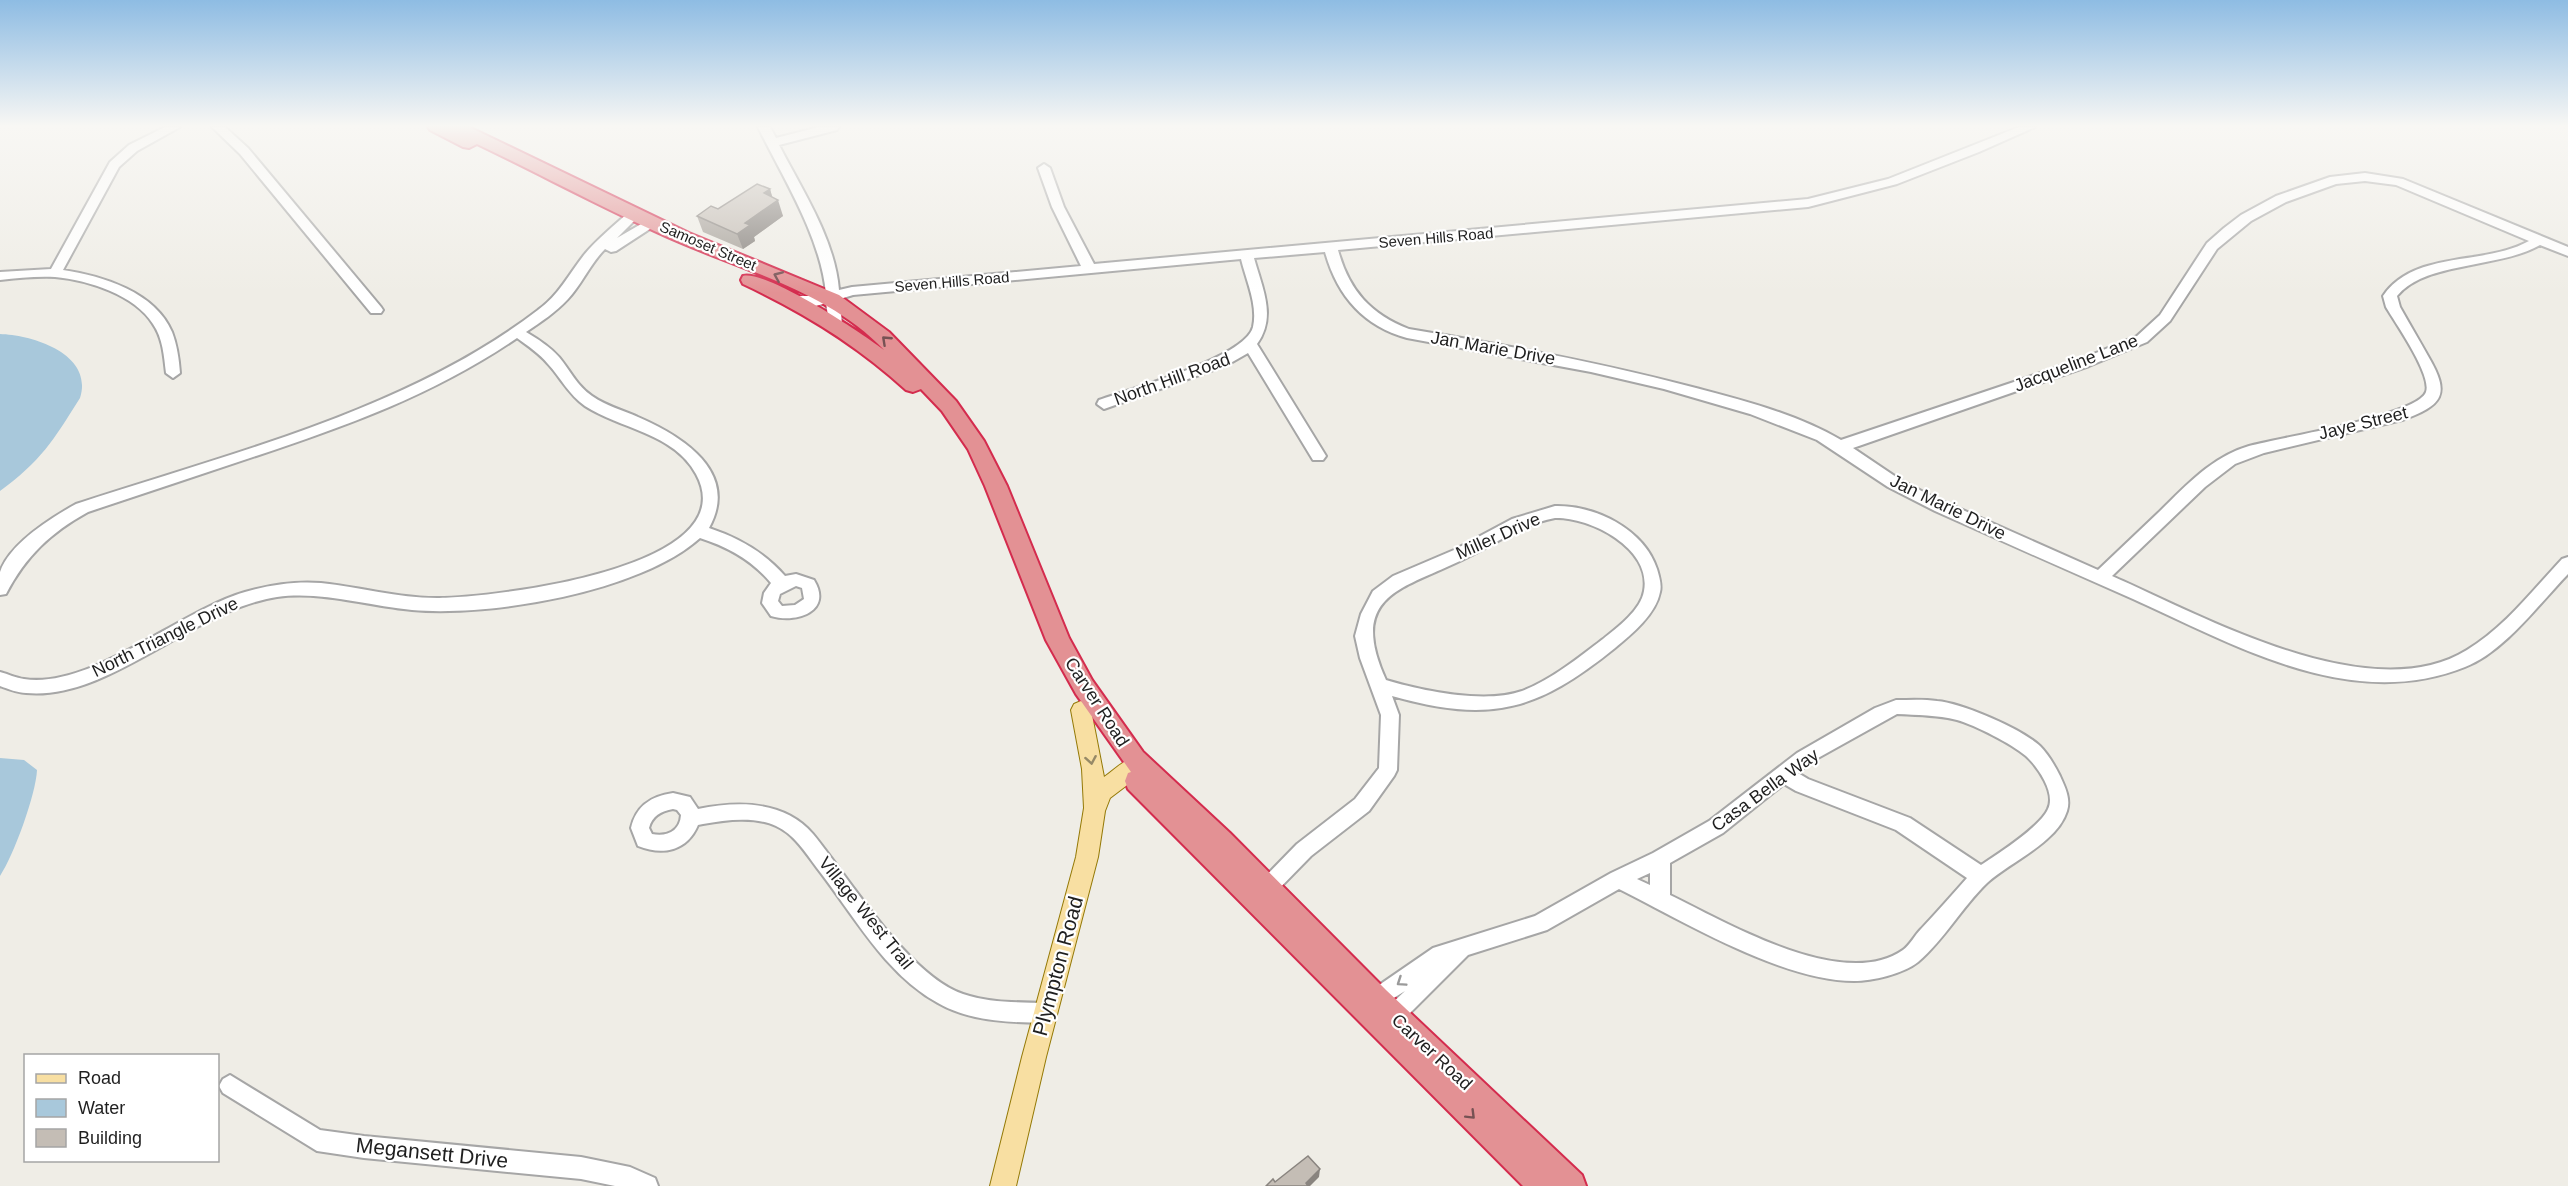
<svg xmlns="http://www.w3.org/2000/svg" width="2568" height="1186" font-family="Helvetica,sans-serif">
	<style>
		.water { fill: #a8c8db }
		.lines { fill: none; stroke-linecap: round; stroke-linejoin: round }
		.minor-casing { stroke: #a6a6a6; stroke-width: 4 }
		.major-casing { stroke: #947906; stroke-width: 2 }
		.highway-casing { stroke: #d42c4e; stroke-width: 4 }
		.minor { fill: #fff; fill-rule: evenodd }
		.major { fill: #f8dfa2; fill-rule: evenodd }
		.highway { fill: #e39194; fill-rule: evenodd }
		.wall { fill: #a9a39c }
		.shaded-wall { fill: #89847f }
		.building { fill: #c4bdb5; stroke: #89847f; stroke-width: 1.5 }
		.oneway { stroke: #775254 }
		.oneway2 { stroke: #968967 }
		.oneway3 { stroke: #9a9a9a }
		.labels { text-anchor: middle; stroke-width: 4.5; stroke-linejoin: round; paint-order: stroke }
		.far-street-label { font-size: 15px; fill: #1f1f1f; stroke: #fff }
		.street-label { font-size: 18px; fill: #1f1f1f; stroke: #fff }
		.near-street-label { font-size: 21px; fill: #1f1f1f; stroke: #fff }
	</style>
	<rect width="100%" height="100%" fill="#efede6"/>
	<path class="water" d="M0,334C33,335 94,354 80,398C53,441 41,461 0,491Z
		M0,758L24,760L37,770C36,794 14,855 0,876Z"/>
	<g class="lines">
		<g class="minor-casing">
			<path id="minor" d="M165,127H180L137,151L119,167L63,270C103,276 155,292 172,332C177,345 179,359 180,373L173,378L166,373C164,357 163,338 153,324C135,295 88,280 55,277C37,276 18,278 0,280V272L51,269L110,162L129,145Z
				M212,127H225L248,148L381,307L383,310L381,313H371L240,154Z
				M758,127H770L776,138L819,127H839L837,130L779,145C802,190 835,239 839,290L852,287L1081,266L1052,207L1038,168L1044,164L1050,168L1064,207L1094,264L1808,199L1888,179L2019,127H2035L1979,152L1897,184L1808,207L1338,250C1349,290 1370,314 1409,329C1506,345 1601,363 1696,388C1745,401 1797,414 1841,440L2079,360L2137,336L2160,315L2207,243L2224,228L2241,215L2276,196L2330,177L2365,173L2403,179L2568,247V256L2540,245C2498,269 2426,261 2397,296L2400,307C2409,323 2419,340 2428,356C2451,395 2443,405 2402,420L2264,453L2235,464L2205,487L2112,576C2203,616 2370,710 2467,650C2504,628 2533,590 2562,559L2568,557V574C2539,604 2504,652 2465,667C2351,713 2235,645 2133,599C2067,570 2001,541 1935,511L1888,487L1817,440L1750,414L1664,389L1591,372L1407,338C1363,326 1337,295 1325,252L1254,258C1262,288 1277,316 1257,344L1326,456L1323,460H1313L1248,353L1227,365L1104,409L1097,404L1099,400C1130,389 1245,358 1253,327C1258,305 1246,280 1241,259L853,295L840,299L842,326L835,331L830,329L826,303C815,307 796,310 787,301C795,293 814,298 826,294C821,237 783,178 758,127ZM2365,181L2396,185L2529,241C2484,266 2414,250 2383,296L2386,307C2396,324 2432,375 2426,392C2417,416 2277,438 2249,446C2211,457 2185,487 2158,513C2138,532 2118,551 2098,570L1929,495L1899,479L1853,448L2089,366L2147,342L2170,321L2217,249L2251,221L2286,202L2336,184Z
				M635,210L641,214L617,238L648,220L653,219L659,223L616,251L611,252L605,249C590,264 582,284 568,299C556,312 541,322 526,332C538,339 550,347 559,357C570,370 577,386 592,396C606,406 623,410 638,417C682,436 740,472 709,528C739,538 764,552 785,576L796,574L814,580C833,611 797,624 771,616L762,603L764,593L771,583C752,560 728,547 700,538C640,592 491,617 412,610C367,606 323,591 277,597C192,610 109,701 26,693C18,693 8,689 0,686V672C8,674 16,678 24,679C92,689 179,611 245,592C269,585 295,581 321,583C360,587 397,598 437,598C490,598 748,569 696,474C674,433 620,429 585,406C569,395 561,378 548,364C540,354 528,346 517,338C435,394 349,425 256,456C200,475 144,493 88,512C50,533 26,556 6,594L0,595C0,588 0,578 0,572C10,543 51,518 76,504C231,453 408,410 538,310C559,295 569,274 584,255C597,239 615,225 630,211ZM796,586L802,588L804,599L795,605L782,606L778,601L780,594Z
				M1555,506C1595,505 1644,529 1657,569C1659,576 1662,585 1660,592C1656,614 1632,634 1615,648C1537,711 1491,724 1392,696L1399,715L1397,770L1394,776L1369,811L1311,856L1268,900L1261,903L1254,900L1251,894L1254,888L1297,844L1355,799L1379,768L1381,715L1360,658L1355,636L1361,614L1373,591L1393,576L1454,550L1512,519ZM1555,518C1590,517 1652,548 1644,591C1641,610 1617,628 1603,639C1578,658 1551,680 1522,691C1485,704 1423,691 1386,680C1346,592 1406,589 1468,557C1497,543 1523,524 1555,518Z
				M1896,700C1909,700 1924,699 1937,701C1962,703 2022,729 2040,746C2048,754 2055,766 2060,776C2065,787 2071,799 2067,811C2057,843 2010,862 1987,883C1962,907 1944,940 1918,962C1903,974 1872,981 1854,981C1782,981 1683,921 1619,889L1547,930L1468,955L1401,1022L1394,1025L1387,1022L1384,1015L1387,1008L1405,991L1376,1009L1369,1006L1366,999L1369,992L1433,948L1535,916L1611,873L1653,853L1709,821L1797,753L1875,708ZM1897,714C1917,715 1937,715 1957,720C1975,725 2012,744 2026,756C2038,767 2056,793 2048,809C2040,827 1998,854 1981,865L1910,818L1808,779L1798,773L1809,763ZM1784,784L1796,791L1896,830L1967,878C1952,895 1937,912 1921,929C1915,935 1910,945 1903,950C1843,992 1726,922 1670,895V863L1723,833ZM1650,873V885L1637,879Z
				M673,793L690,797L698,809C738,801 784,800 813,834C850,879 908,975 963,994C989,1003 1018,1002 1045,1003L1052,1006L1055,1013L1052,1020L1045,1023C1009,1022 971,1022 938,1003C885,974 853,914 817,868C805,852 794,834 776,826C754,816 726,820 703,824L698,825C687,851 663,856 638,846L631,828C636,806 651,796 673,793ZM673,809L677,810L681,815C680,831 667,837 652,834L649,828C652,816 661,811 673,809Z
				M230,1075L320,1130L364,1136L581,1157L630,1167L655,1178L658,1186H615L581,1179L364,1158L317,1151L223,1093L219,1086L223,1079Z"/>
		</g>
		<g class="major-casing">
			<path id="major" d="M1081,701L1088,704L1091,710L1104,777C1117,768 1131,752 1147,758L1150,764L1147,770L1110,798L1105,811L1098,857L1046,1057L1016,1186H990L1022,1057L1076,857L1084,808L1082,769L1071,710L1074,704Z"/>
		</g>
		<g class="highway-casing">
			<path id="highway" d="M428,127H469L689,233L839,295L889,332L956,401L984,441L1007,486L1069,638L1092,680L1143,752L1230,833L1386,990L1582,1175L1586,1186H1523L1128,789L1125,781L1128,773L1131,772L1076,694L1046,640L985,486L968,449L942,411L921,389L913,392L906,390C857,345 803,312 743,284L741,280L743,276C767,270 862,333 884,350C830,293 749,272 679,242C610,212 544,176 477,144L469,148L463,147L430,130Z"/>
		</g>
		<use href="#minor" class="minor"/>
		<use href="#major" class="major"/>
		<use href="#highway" class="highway"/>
	</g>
	<path class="wall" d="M770,189L772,197L783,216L754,237L755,241L743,249L703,232L697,216L718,209Z"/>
	<path class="shaded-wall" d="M770,189L774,203L778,200L783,216L754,237L755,241L743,249L737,234L764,193Z
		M1320,1169L1319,1177L1310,1186H1305L1306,1183Z"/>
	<path class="building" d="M757,184L770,189L764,193L778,200L745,223L750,225L737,234L697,216L711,206L718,209Z
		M1308,1156L1320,1169L1306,1183L1308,1186H1266L1273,1179L1275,1182Z"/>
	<defs><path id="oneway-chevron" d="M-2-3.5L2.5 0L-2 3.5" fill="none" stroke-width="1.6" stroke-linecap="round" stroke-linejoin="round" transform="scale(1.5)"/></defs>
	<g class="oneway">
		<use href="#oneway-chevron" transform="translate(778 276) rotate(-157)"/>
		<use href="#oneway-chevron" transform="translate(886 340) rotate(-137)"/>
		<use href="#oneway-chevron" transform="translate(1471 1115) rotate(45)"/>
	</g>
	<use class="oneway2" href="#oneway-chevron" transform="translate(1091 760) rotate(80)"/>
	<use class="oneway3" href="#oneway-chevron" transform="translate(1401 982) rotate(146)"/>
	<linearGradient id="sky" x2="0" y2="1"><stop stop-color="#8ebce3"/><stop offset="0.43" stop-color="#f8f7f4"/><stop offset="1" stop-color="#f8f7f4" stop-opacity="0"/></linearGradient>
	<rect width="2568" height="293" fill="url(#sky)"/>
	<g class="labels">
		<g class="far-street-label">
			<text transform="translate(1436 238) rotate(-5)" y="5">Seven Hills Road</text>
			<text transform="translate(708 246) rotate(23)" y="5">Samoset Street</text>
			<text transform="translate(952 282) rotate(-5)" y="5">Seven Hills Road</text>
		</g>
		<g class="street-label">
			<text transform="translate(1493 348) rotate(10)" y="6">Jan Marie Drive</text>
			<text transform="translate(2076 363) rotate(-21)" y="6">Jacqueline Lane</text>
			<text transform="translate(1172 379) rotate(-20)" y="6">North Hill Road</text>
			<text transform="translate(2363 423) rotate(-14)" y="6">Jaye Street</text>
			<text transform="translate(1948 507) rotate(26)" y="6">Jan Marie Drive</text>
			<text transform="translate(1498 536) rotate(-24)" y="6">Miller Drive</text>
			<text transform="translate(165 637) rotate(-26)" y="6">North Triangle Drive</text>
			<text transform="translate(1097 702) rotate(57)" y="6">Carver Road</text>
			<text transform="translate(1765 790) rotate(-36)" y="6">Casa Bella Way</text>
			<text transform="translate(866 913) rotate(51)" y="6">Village West Trail</text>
			<text transform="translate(1432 1052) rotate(43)" y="6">Carver Road</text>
		</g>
		<g class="near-street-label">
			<text transform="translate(1058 966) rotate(-75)" y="7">Plympton Road</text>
			<text transform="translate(432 1153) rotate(6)" y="7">Megansett Drive</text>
		</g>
	</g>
	<rect x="24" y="1054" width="195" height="108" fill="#ffffff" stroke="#a5a5a5" stroke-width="1.5"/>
	<rect x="36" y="1074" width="30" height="9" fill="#f8dfa2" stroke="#a5a5a5" stroke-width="1.5"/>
	<text x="78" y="1084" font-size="18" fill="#1f1f1f">Road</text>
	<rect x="36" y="1099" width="30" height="18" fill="#a8c8db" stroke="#a5a5a5" stroke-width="1.5"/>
	<text x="78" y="1114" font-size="18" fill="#1f1f1f">Water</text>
	<rect x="36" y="1129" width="30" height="18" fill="#c4bdb5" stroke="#a5a5a5" stroke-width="1.5"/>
	<text x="78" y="1144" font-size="18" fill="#1f1f1f">Building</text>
</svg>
